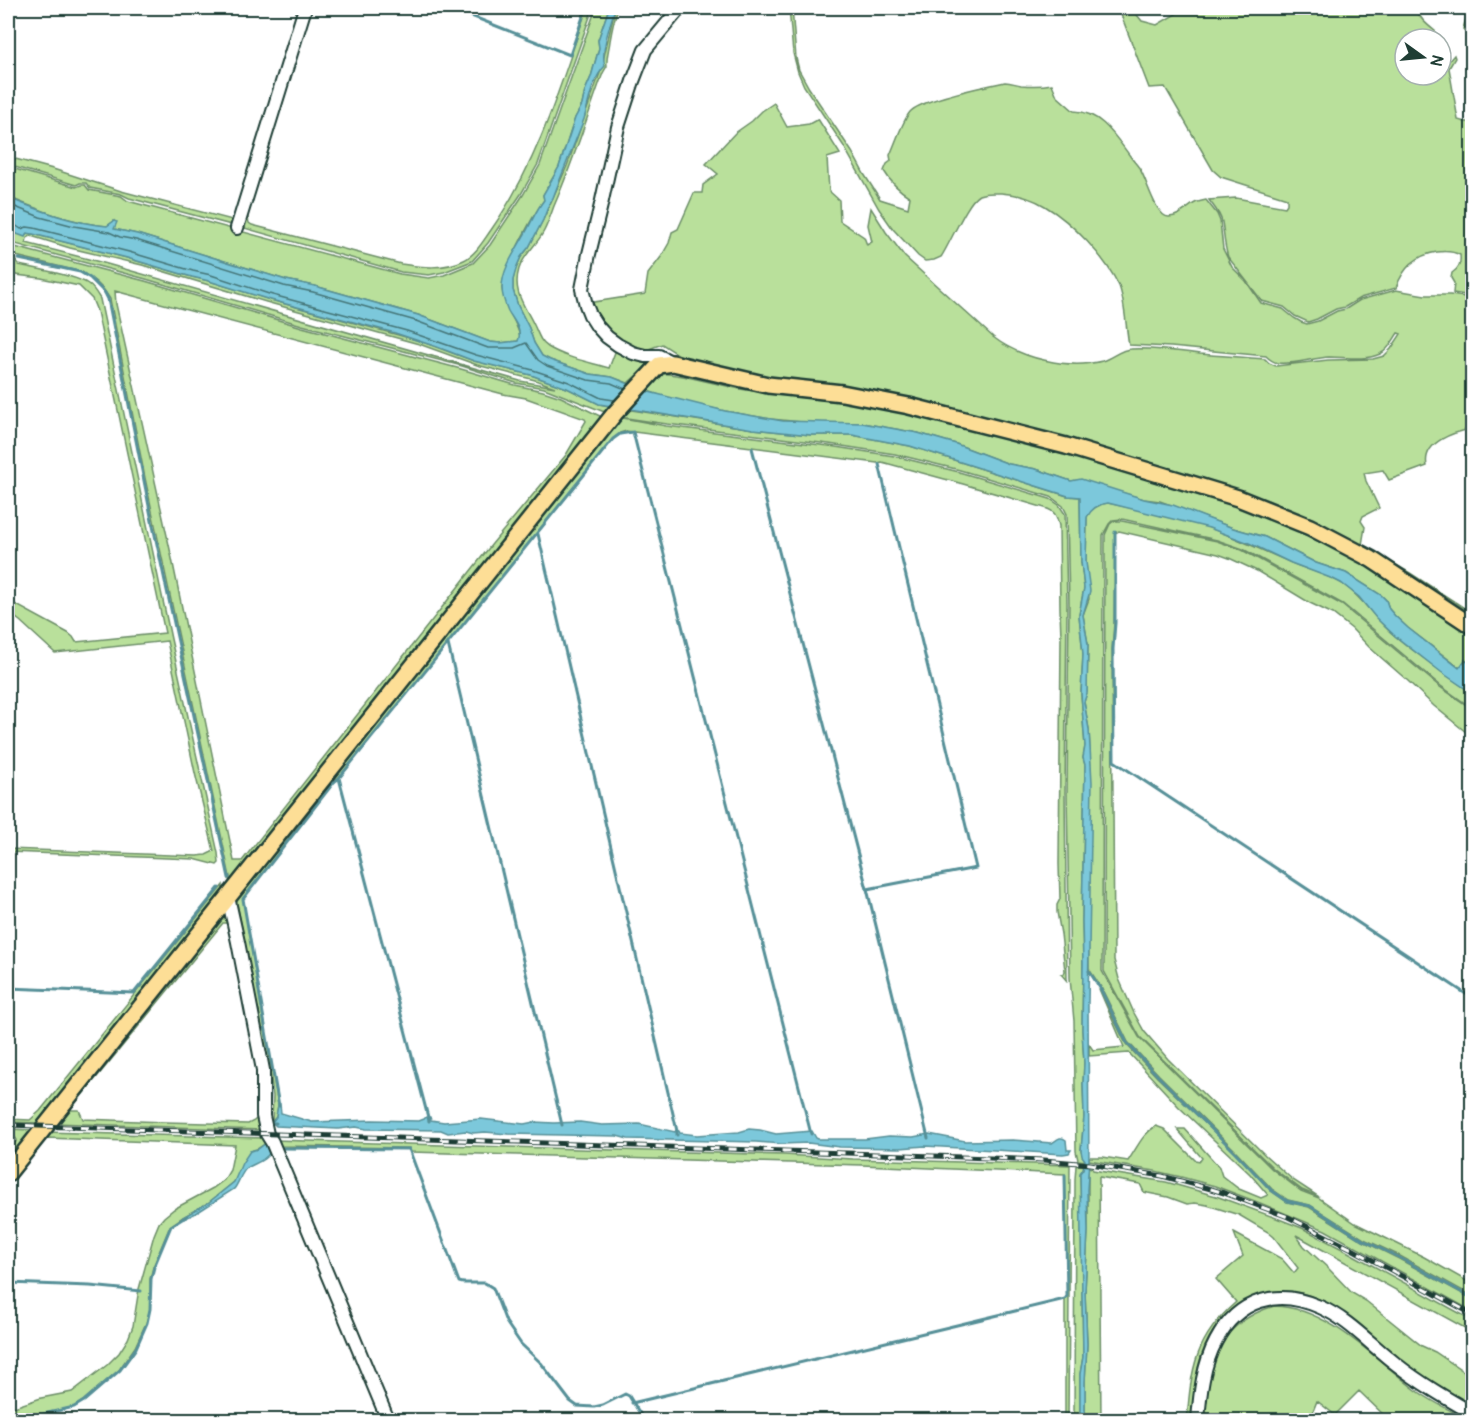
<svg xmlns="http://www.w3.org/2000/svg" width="1480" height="1428" font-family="Pangolin,sans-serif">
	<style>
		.green { fill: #b9e09b; stroke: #6c8e68; stroke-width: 1.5; fill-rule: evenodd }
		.water { fill: #7cc8db; stroke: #579098; stroke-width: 1.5 }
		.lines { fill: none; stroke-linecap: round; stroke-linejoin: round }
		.shore { stroke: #447577; stroke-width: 1.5 }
		.stream { stroke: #579098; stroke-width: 3 }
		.minor-casing { stroke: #1f3d34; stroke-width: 16 }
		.major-casing { stroke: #1f3d34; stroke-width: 20 }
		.minor { stroke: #fff; stroke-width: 12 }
		.major { stroke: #fdde96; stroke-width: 15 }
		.rail-casing { stroke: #1f3d34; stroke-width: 5 }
		.rail { stroke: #fff; stroke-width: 3; stroke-dasharray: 9; stroke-linecap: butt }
	</style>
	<rect width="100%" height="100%" fill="#fff"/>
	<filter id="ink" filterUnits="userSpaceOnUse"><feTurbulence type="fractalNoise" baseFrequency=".0167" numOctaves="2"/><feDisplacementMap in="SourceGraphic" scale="12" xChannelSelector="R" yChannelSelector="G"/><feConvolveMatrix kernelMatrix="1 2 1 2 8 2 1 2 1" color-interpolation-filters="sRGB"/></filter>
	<g filter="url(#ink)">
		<path class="green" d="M587,8H593L538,164L521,194L488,243L472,261L444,272L429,275L401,272L241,227L246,209L249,223L252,225L401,264C421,267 444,270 464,260C476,254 483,241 491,230C538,163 561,84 587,8Z
			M596,8H609L598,40L599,48L591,77L585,91L582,105L575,118L559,167L543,195L544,200C534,214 501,273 502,289C504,305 514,318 519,333L520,336L518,341L500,343L490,342L418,315L315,286L286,280L137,234L114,229V221L107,226C72,223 39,210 8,197V167L76,187L81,185H85L89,190L121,196L128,201L400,274L429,278L444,275L473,263L490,245L523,195L540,165Z
			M615,8H618C614,19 612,29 610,41C609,50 606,57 607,66L603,73C587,117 573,163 554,206C551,214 548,223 544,231C537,245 523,255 519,269C512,292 525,306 534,325C538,333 540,342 548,347C566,358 589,362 609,368L617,347L659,358L640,372L628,383L612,377L590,374L550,360L542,356L534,343L529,328L518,306L513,290V280L515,271L521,257L529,247L543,220L567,166L601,70Z
			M789,8H792L796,58L799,70L809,88L852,152L864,174L880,199L908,208L910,197C898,190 891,183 884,171L887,164L891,161L890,155C895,144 903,120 910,112C921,99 986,86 1005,82C1011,82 1015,84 1021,85C1032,86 1042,86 1052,84L1057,96L1074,111C1101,112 1115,136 1130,156C1133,161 1138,165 1141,171C1147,181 1156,217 1169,217C1180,217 1188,206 1197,202C1199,202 1205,200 1206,200L1217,214L1220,221L1223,249L1232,267L1246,281L1261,303L1283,309L1294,318L1301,322L1307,324L1318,321L1337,311L1346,309L1360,300L1396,290L1425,295H1450L1472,298V429C1454,432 1422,442 1427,466L1389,480L1383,470L1364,473L1366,481L1379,508L1363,516L1361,521L1365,527L1362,545L1410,573L1472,613V621L1391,568L1160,471L776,381L690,362L662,344L646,350H638L620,342L598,319L591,304L594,302L645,294L648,274L661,257L669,243L672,232L678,229L694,193H702L703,185L718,174L706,164L735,133L752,121L762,111L774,103L787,127L809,124L818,119L840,154L827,158L829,191L839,200L840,221L864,237L867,245L872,242L868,225L871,208L886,232L905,257L993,337C1020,358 1068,370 1102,361C1112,358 1121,349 1131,349C1155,348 1177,351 1200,354C1222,356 1243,357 1265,359L1269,363L1276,366L1328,360L1373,359L1384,356L1391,349L1401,334L1398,333C1393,340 1389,350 1380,354C1365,361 1345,357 1329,357C1314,358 1291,365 1278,363C1273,362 1269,359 1266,356L1171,347L1129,345C1126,329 1125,301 1119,286C1105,257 1073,223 1045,206C1032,198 1016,194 1001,193C994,193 986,192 979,195C967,201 950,244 941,257L934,260L925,261L918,256L893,229L879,209L843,145L804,86L798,72L793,53Z
			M1186,8H1416C1419,18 1426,24 1435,31L1436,39H1405V75H1441V54L1443,61L1447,63L1454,55L1455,58L1449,68L1458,120L1465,122H1472V296L1453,293L1454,283L1451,278L1452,273C1459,268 1461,264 1460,255C1453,251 1445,251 1437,252C1416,255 1403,268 1396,288L1360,298L1345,307L1336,309L1317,319L1308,322L1295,316L1284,307L1262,301L1228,257C1224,245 1224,233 1222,222C1220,213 1214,207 1209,200L1236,198L1285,207L1287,204V198L1221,177L1213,170L1165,87L1149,88L1120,12L1133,10L1142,21L1157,25Z
			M1469,8H1472V39L1463,29Z
			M8,157L53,169L121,191L232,220L240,212L235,226L129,198L121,194L90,188L86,183H80L76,185L8,165Z
			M8,226L17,234L27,233L33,234L127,258L192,277L209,281L267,299L420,341L474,361L531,375L567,388L599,404L609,406L606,412L602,411L544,388L516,383L462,366L302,325L146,279L8,242V236H12L10,232L8,230ZM31,236L70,248L142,265L266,302L419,344L477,365L535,380L555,387L520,381L100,262L26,243L27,238Z
			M8,245L13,246C11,254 13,259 19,265C36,269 75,275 88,284C94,288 97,294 100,299L171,639L218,853L219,863L217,865L194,859L8,852V849L197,856L206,855L214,851L195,773L167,641L55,653L20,621L8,612V598L11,602L68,633L73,637L76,642L165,633L97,311L92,299L79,286L41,278L8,274Z
			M15,247L145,281L302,327L461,369L515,385L543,391L561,397L602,417L569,461L497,548L230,883L229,879L230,877L145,478L110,299L104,290L96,282L82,272L16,256L14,252ZM115,291L503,394L526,398L585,419L586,421L566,455L492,544L242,861H234L171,554L116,304Z
			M661,373L683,376L740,389L782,395L900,409L1009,437L1249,508L1348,552L1472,632V666L1465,660L1460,668L1408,628L1395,616L1389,609L1386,600L1381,595L1346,573L1316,563L1265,537L1233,528L1160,501L1144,499L1078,480L1071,481L1036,469L1009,464L956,444L918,433L862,423H812L771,419L725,411L674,400L642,389Z
			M625,409L753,429L811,435H852L910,446L1067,496L1080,497L1081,562L1084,588L1079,615L1083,654L1081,694L1085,746L1083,758L1085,765L1082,921L1083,963L1082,1030L1084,1063L1083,1084L1084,1117L1081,1150L1085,1161L1078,1160L1076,1151L1074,1021L1070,978L1067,794L1069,604L1067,514L1063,506L1051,497L960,470L895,454L829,444L667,424L620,417Z
			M623,418L666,426L829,446L894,456L959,472L1050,499L1059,505L1065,514L1067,604L1065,794L1067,981L1061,974H1064L1065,971L1061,934L1057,912V905L1060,899L1059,864L1061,638L1060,609L1059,526C1057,516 1055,511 1045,508L963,484L882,462L877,463L626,431L620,433L613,439L339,778L333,781L243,899L278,1105L276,1117L272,1122L273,1096L270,1071L237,903L234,902L618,419Z
			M1108,503C1142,511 1177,517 1210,528C1237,538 1263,551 1289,562C1307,570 1328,574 1344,585C1364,599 1376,621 1395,636C1420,657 1446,675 1472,693V708L1441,686L1343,604L1243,549L1217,540L1122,519L1113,520L1109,524L1103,535L1102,971L1139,1037L1272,1169L1301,1191L1319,1198L1355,1223L1424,1257L1472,1284V1296L1400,1256L1364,1239L1310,1205L1288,1200L1272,1189L1236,1151L1159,1075L1128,1042L1101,987L1089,969L1088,921L1091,775L1089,729L1084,702L1087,692L1088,644L1083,615L1089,599L1086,562L1087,517L1091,510L1096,507L1102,504Z
			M1114,521H1122L1217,541L1242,550L1342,605L1440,687L1472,709V737L1434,706L1408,681L1369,647L1352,629L1333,614L1310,603L1257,571L1229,558L1218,554L1119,531L1115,533L1114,623L1112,649L1114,960L1119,979L1134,1013L1144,1031L1168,1059L1265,1155L1293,1180L1319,1197L1302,1190L1273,1168L1140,1037L1104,971L1105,535L1110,524Z
			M223,885V894L38,1123L8,1122V1119L30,1120L40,1111Z
			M224,914L227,915L232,930L226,923H223L70,1110H79L83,1119L165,1122L248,1124L254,1121L259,1116L262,1130L53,1123Z
			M1099,989L1126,1044L1157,1077L1235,1152L1271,1191L1287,1202L1309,1207L1363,1241L1399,1259L1472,1299V1311L1325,1230L1260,1203L1215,1186L1181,1177L1155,1171L1089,1160V1157H1103L1128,1161C1137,1148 1142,1134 1156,1126L1164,1129L1195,1160L1200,1161L1202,1158L1177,1129H1185L1219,1167L1222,1176L1239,1189L1261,1198L1268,1195L1250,1174L1179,1107L1129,1053L1089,1056V1044L1093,1050L1124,1047Z
			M8,1129L32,1130L8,1161V1152L17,1140L14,1136H8Z
			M44,1132L265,1138L266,1143L257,1149L253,1150L234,1182L208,1203L183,1217L170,1226L153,1267L150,1279V1309L146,1323L135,1347L119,1370L84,1400L74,1407L15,1420H8V1409L41,1398L72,1392L107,1365L119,1353L128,1339L133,1326L139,1289L154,1235L159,1223L164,1217L174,1209L213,1188L224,1180L230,1170L235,1145L46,1138L8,1187V1177Z
			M274,1140L784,1155L853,1159L1070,1165L1068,1420H1065V1300L1067,1297L1065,1174L862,1165L411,1152L409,1148L280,1146Z
			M1078,1165H1084L1083,1170L1080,1174L1081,1210L1083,1357L1080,1374V1420H1074L1075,1179L1076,1166Z
			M1088,1167L1092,1168L1093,1170L1166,1182L1216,1196L1279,1219L1302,1228L1348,1252L1472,1320V1332L1296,1235L1304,1246L1328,1268L1352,1293L1366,1301L1422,1346L1435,1352L1472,1377V1408C1442,1391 1412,1372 1385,1350C1381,1346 1377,1341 1372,1337C1343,1310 1300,1278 1258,1296C1253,1299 1248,1302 1242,1305C1199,1329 1194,1376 1192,1420H1187C1191,1369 1195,1338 1236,1302L1216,1279L1243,1256L1234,1233L1282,1259L1294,1273L1298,1268L1274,1237L1268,1232L1239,1215L1207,1205L1195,1203L1187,1204L1168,1197L1148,1193L1144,1192L1140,1184L1099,1177L1101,1420H1085V1382L1087,1344L1085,1291L1088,1231Z
			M1274,1306C1328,1307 1375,1359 1416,1390C1432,1402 1451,1411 1469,1420H1389L1359,1391L1335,1415L1317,1401L1313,1411L1327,1420H1203C1208,1365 1215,1324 1274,1306Z"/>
		<path class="water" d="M609,8H615C611,23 600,51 605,66C592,79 589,102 584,119C574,145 563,171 553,198L550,202L543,220L529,247L521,257L517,266L513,280V290L518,306L529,328L534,343L542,356L550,360L590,374L612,377L649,392L725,411L783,421L862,423L918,433L956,444L1009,464L1036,469L1071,481L1081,479L1144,499L1173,505L1233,528L1265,537L1316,563L1346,573L1381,595L1386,600L1389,609L1395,616L1408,628L1459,668L1465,660L1472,666V693L1441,672L1395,636L1376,618L1359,597L1341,583L1333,579L1291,563L1249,543L1209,528L1108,503C1098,504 1092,508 1087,517L1086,562L1090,591L1083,615L1088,644L1087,693L1084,702L1089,729L1092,782L1088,1003L1089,1160L1087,1190L1088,1231L1085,1291L1087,1344L1085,1382V1420H1080V1374L1083,1357L1080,1173L1083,1169L1085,1160L1082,1156L1081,1150L1084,1117L1083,1084L1084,1063L1082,1030L1083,963L1082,921L1085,765L1083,758L1085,746L1081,694L1083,654L1079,615L1084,588L1081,562L1080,497L1068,496L1036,486L910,446L852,435H811L753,429L599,404L567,388L531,375L474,361L437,347L395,333L267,299L209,281L192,277L127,258L33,234L27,233L25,237L17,234L8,226V198C39,210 72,223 107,226L114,221L117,222L114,229L137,234L286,280L315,286L418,315L490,342L500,343L518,341C523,330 513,320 508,311C505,304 502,295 502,288C502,268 517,249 526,232C532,221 536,210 544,200L543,195L559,167L575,118L582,105L585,91L591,77L599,48L598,40Z
			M280,1104L281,1113L312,1122L372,1120L419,1121L424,1119L426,1117H430L431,1120L444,1122L481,1119L524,1124L534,1122L554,1123L580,1122L602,1125L639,1124L675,1132L676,1130L679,1131L680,1133L697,1135L739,1132L749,1129L760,1130L776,1134L812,1131L816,1138L818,1139H865L889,1136L913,1137L929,1134L965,1141L1013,1140L1052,1143C1057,1140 1060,1135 1066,1140L1067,1150H1071L1069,1153L1063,1154L925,1146L900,1148L840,1147L808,1143L782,1144L756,1142L628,1139L617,1136L508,1134L485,1132L473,1133L466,1131L448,1133L441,1130L366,1129L356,1127L338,1129L276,1126L272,1122L276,1117L278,1105Z
			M266,1143L271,1151C265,1161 257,1162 247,1168C241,1172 239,1183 234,1189L198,1212L184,1219L183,1217L208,1203L234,1182L242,1163L250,1151L258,1149Z"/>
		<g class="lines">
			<path class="shore" d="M8,204L40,217L74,226L109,232L120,237L136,240L284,286L313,292L416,321L488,348H514L526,343L538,360L547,366L588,380L611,383L625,389
				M8,222L12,223L21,229L27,227L34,228L129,252L193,271L211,275L269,294L407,331L476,355L533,370L569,382L601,398L614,400"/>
			<path class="stream" d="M451,8L570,55L586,8
				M19,259L80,272L90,278L105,293L108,299L152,521L229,878
				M752,448L867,889L928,1138
				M1115,532V623L1113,649L1114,761L1472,998
				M538,534L677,1131V1135
				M448,644L562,1125
				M339,778L429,1121
				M867,889L976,868L879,464
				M1089,971L1100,988L1127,1043L1158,1076L1235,1152L1271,1190L1287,1201L1310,1206L1363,1240L1400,1258L1472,1298
				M8,988L134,993L219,888
				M269,1077L270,1090L269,1123H276
				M279,1106L243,899L334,782L339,778L613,439L620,434L633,432L811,1134
				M280,1148L409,1149L459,1282L463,1283H485L493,1288L506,1322L521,1344L541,1363L570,1401L577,1406L594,1407L603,1405L625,1394L629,1396L644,1420
				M8,1283L90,1286L141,1291
				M632,1403L1065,1299L1067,1296L1065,1175
				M52,1412L57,1420
				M18,1420L74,1407L84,1401L120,1370L136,1348L147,1323L150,1309L151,1279L154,1267L171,1226L187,1216"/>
			<g class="minor-casing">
				<path id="minor" d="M237,228L305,8
					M673,363L659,356H645L633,353L618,345L607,337L597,326L590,315L586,305L582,289L589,254L601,205L618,127L633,81L645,50L680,8
					M228,897L238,942L263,1070V1116L267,1134L272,1142L388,1420
					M1198,1420C1200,1394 1203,1365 1216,1341C1238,1299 1277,1288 1320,1307C1348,1319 1371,1345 1396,1364C1420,1383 1446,1398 1472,1413"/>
			</g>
			<g class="major-casing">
				<path id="major" d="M8,1173L615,413L659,365L673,363L768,385L842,393L909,406L1066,446L1238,498L1310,527L1371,559L1472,626"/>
			</g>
			<use href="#minor" class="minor"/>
			<use href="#major" class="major"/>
			<g class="rail-casing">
				<path id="rail" d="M8,1125L877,1154L1044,1160L1090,1164L1162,1176L1211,1189L1224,1193L1288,1217L1352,1249L1472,1314"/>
			</g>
			<use href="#rail" class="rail"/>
		</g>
	</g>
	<rect width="1480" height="1428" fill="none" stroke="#fff" stroke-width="30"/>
	<rect x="15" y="15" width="1450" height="1398" fill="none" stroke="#1f3d34" stroke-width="2" filter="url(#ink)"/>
	<g transform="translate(1423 57) rotate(105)"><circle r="28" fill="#ffffff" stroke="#a5b1ae" stroke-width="1.5"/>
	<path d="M0-4.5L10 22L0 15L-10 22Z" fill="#1f3d34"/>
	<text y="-9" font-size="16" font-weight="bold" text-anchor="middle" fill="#1f3d34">N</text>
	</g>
</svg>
